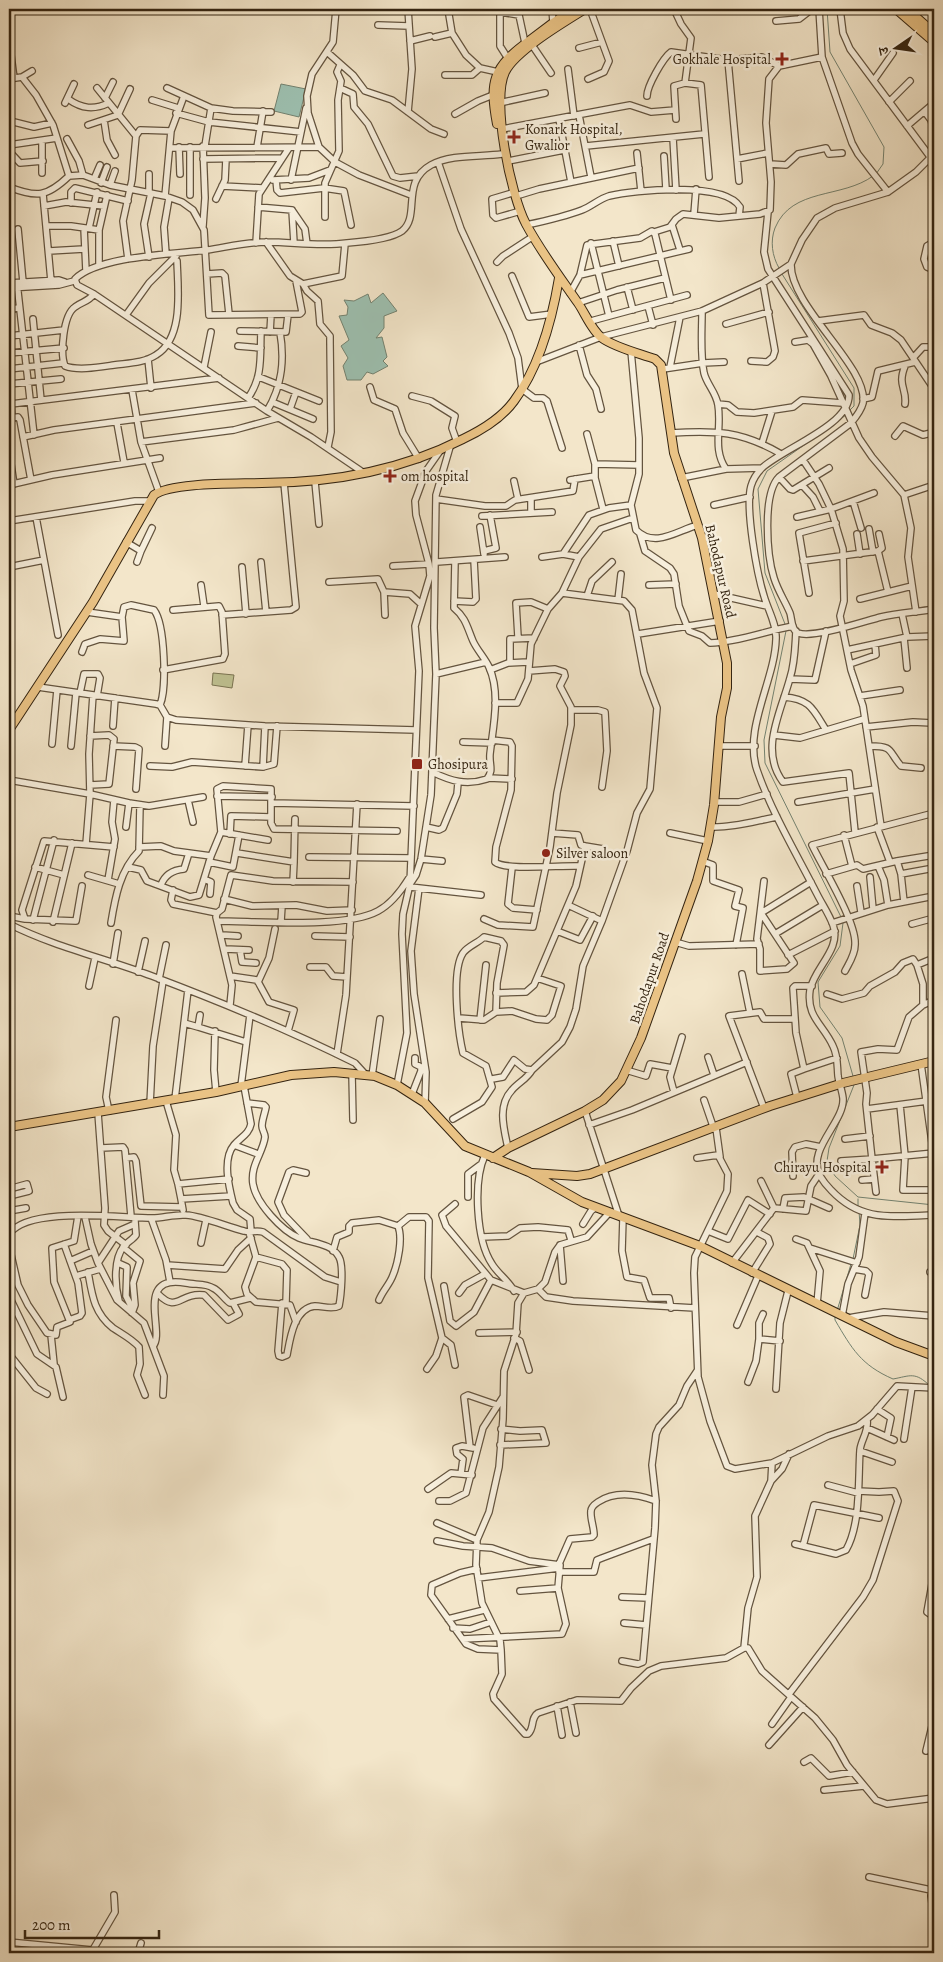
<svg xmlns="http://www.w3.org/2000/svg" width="943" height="1962" font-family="Alegreya,'Noto Serif Devanagari',serif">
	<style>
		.green { fill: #c0c393; stroke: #7a7452 }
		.water { fill: #9dc0b0; stroke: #738270 }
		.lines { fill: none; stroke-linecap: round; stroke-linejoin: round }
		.stream { stroke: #738270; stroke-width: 1 }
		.minor-casing { stroke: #64543f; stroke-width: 8 }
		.major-casing { stroke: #342411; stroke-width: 10 }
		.minor { stroke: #f7efdd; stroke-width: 5.5 }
		.major { stroke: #eac385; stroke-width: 8 }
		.poi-dot { fill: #8f2418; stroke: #f7efdd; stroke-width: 2 }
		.labels { text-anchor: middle; stroke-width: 5; stroke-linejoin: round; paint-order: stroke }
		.poi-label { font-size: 14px; fill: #342411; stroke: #f7efdd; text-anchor: start }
		.street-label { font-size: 14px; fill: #342411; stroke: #f7efdd }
	</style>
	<rect width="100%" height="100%" fill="#f3e6ca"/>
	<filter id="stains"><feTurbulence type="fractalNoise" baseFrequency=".004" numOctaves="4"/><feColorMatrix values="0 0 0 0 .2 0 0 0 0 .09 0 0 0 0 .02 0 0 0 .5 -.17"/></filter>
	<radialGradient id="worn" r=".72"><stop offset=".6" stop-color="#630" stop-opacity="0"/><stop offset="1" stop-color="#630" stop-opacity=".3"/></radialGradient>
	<path class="green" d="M213,673L234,675L232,688L212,685Z"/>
	<path class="water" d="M281,84L306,89L299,117L274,111Z
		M383,293L397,311L384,316V328L376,338L382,337L387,357L383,361L388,366L373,374L367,372L361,380H347L343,366L348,358L341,346L349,340L339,316L347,315L348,307L344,300L354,301L368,294L371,303Z"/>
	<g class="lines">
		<path class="stream" d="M827,9L830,52L884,147L883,164L876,174
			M779,268C772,256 770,241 775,228C792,187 842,199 873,176
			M782,274L854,388V406L850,410
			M835,423L846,415
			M785,624L765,573L758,489L767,471L807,443
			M786,631L764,740L765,763L841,917
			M843,923L840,946L818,982L820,1007L842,1038L853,1076
			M854,1085L829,1148L827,1161L835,1176L858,1197L934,1205
			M858,1199V1207
			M853,1259L860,1225L859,1211
			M837,1311L851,1264
			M835,1317V1320C852,1349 861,1365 893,1379C910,1376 915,1371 930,1386"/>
		<g class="minor-casing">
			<path id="minor" d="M336,9L333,42L312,74L307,96L308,113L319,147L335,162L359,175L411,195
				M448,9L452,33L466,55L480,68L498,72
				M500,9V46L507,57
				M552,9L553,22
				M674,9L681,24L691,38L685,83
				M819,9L822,57L852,143L858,154L888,192
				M840,9L843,33L850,49L934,162
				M500,12L519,15L525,43
				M776,21L799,19L812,9
				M378,25L409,26
				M435,37L452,33
				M9,40L14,78
				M410,41L430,36
				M532,45L551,73
				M579,48L602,42
				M327,52L353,75L365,91L392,100L431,129L444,134
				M728,60L739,181
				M568,69L574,116
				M445,75H472L480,68
				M22,77L32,71
				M9,79L22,77L36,95L53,125L69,176L83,175L110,185L165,196L182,202L193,210L204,230L209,315L300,314L302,312L296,281
				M588,79L604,72L609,61L590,9
				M874,80L893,53
				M97,88L136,136L132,180L123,221L128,259
				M167,88L211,108L233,111L271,112
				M340,88L353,94L354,107L368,124L393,176L400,178L418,176
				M647,96C647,86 663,58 671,52L728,60L762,57L779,66L822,57
				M105,98L113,82
				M68,99C82,109 94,110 109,103
				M152,100L178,108
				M889,102L910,81
				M65,103L74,84
				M499,103L545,93
				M408,112L412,69L408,9
				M925,112L931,120L934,130
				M176,113L209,122L301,132
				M455,114L478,101L493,95
				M579,115L591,177
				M559,119L571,182
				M676,119L674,86L685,83L701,85L709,177
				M104,120L107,140L115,155
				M9,123L14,122L34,127L52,123
				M88,125L118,115L130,89
				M907,126L934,103
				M502,129L630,105L651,112L675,110
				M136,136L140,130L171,131
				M673,138L676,190
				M67,139L79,161L83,175
				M42,142V173
				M9,145L57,138
				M203,146L205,198L203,226
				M205,146L211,108
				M586,146L704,134
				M179,147L180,174
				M190,147V195
				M257,147L263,111
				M170,148L319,147
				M9,151L20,163L43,161
				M637,153L641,191
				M664,156L666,189
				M203,159L282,158
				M737,159L768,153
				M508,161L564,150
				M438,162L461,229L509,333L518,358L522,389L534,398H543L547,401L562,448
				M770,164L786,165L798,154L826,148L829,154L842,153
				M149,174V193
				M94,179L100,165
				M273,180L309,178L330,170
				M276,180L277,190L280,193L324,188L344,191L351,225
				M291,180L306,108
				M101,183L107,167
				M110,185L115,171
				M222,186L262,188
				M9,187C37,198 47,197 69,176
				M512,193L492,199L493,215L496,218L517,212
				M43,194L51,281
				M165,196L171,131L184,96
				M516,196L539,189L639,168
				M216,199L225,180L226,159
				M71,203V192L75,188L128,201
				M44,206L66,202L104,206
				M258,207L292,210L305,229L307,244
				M292,210L294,243
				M768,212L764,252L768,269L849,395C850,425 782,449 762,468C757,473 753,479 751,486C745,508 757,574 764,596C768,610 777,625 776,639C775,680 743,729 757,770C772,813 796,853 817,894C822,904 829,914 833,925C842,949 814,968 810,990C806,1017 823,1024 833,1046C838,1056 837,1065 838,1076C839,1083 842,1090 843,1098C845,1122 806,1149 820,1176C823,1181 827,1186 831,1190C862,1223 893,1216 934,1215
				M694,214L696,189
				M325,217V183L339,151L338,100L341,81L337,72L340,65
				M526,225C545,221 564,217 582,210C592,206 599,199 609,196C635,190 724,181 740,207L739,216
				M672,225L680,250
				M46,226H71L99,230
				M84,228L86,271
				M89,228L97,192
				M18,229L23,282
				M654,232L670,227L676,219L683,214L719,218L760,214L770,210L771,182L766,123L769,79L779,66
				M613,241L619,266
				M266,242L290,276L303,284L342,276L345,244
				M934,242L927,246L924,259L927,267L934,270
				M256,243L259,194L289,148
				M591,243L609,316
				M49,251L84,249
				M166,254L164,227L169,198
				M149,257L144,224L151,193
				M497,262L503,256L529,239
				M791,264C790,307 869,367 863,403C861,411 856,417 851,423L779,477C762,494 767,556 774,578C778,591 785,601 790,613C792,619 791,630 798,633C813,639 865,621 881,617C899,613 917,612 934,609
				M99,266V230L107,195
				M207,274L222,273L225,276L229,314
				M580,275L689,249
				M512,276L529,317L552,314
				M9,283L59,280L65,282
				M17,283L34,435
				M303,284L307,291L318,301L320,324L330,336V342L331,432L328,447
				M627,287L633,310
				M9,288L59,285L74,281
				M570,293L580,275L587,245L640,238L652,231L655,234L671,300
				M94,294C88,302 83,301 75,307C63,315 60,354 65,366C78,371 100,367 114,365C128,363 144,363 156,355C184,338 178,290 177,261
				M578,303L617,290L665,278
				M648,306L653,325
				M9,309L19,308
				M702,311C702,331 700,354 704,373C707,385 716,392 718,405C722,428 712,449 726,469
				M126,315L149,283L176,256
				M33,319L41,400
				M591,321L687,295
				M818,321L864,315L871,325L892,333L901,340L934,389
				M726,324L769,312
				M240,331L286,332L288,315
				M270,332L271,315
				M9,336L64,330
				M795,342L808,340L813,344L831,376L859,438L872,457L904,495L911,528L908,557L916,612
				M579,345L587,375L596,389L601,409
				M238,346L261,348
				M631,351L639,438V474L631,505L636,530C655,549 678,530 698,525
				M9,353L64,348
				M913,358L923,347H934
				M148,359L151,388
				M751,361L767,362L773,357L775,351L763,283
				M536,362L601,337L702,311L763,283L791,264L802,240L817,218L835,208L888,192L916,172L931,157
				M204,367L211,332
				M670,367L680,317
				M9,369L63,363
				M663,369L703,363L724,362
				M259,377L319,401
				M9,378L12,418
				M9,384L61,379
				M370,387L374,400L395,409L403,433L419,459
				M132,390L141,442L159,492
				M412,396L431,401L455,416L452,428L457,442
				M248,398C263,377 260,356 261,331
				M863,399L872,397L878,371L915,362
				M272,402L313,419
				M11,404L219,378
				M718,404L728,405L737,412L754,413L793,407L802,400L842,403
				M905,404C907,388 897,386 905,366
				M290,409L296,392
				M267,411C282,386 285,361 280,332
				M9,418L18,417L20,420L31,480
				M117,423L124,462
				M671,433C715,430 742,431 781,454
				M587,434L595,464V478L603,509
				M895,436L903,426L923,435L931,433L934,435
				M23,437L54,430L256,403
				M141,442L234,430L278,418
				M762,443L772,411
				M9,451L14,484
				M803,460L819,484L831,509L843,549L844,601L840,616L851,670L863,706L881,826
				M595,464L639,465
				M364,473L311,437L267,411L94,294L77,285L75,279C98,256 174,254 207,250C227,247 247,242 267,242C293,242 320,247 347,243C360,242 391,239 402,231C421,216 400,182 431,165C451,154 480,157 502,154
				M779,477L790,489L793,490L829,468
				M681,478L726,469L762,468
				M570,480L595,476
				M514,481L518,499
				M315,482L319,524
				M9,485L52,475L160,458
				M802,485L813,497L820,511
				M904,495L934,485
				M531,498V513
				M436,499L485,506H506L515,500L573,491L575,479
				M853,501L861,528
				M714,505L750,497
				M482,516L552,512
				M36,517L58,635
				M797,517L831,509L874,493
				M9,521L135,501H149
				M480,527L484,554
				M869,529L873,552
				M640,534L645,551L670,568L674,574L679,606L689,631L702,636L710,643C739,642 765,631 793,626
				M857,534L860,554
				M126,542L141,551L152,528
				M484,551L496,548L490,515
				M878,551L888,592
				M563,554L589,515L609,508L631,505
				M542,557L563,554L579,557
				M803,561L878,551L882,548L879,534
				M137,562L141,551
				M261,562L266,612
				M437,562L505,557
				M393,566L429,564
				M9,567L44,560
				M242,567L246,614
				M329,582L378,579L384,592L385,615
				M201,585L204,606
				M649,585L676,584
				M384,592L410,594L421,604
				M809,593L799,533L836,523
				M714,594L767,606
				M587,596L592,581L612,562
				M860,599L912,586
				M618,600L621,574
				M454,601L473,602L476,599L474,560
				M87,612L122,617
				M902,614L907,637
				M222,615L291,610L296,607L284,483
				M796,631C795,647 795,663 790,678C781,712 759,750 783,782L849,773L855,832
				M638,634L720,621
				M518,637L516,603L531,602L548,609
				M904,638L907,668
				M847,650L907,637L934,636
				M82,652L85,644L100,639L124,641L122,617L124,607L131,605L154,610C165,624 167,689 160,705
				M510,662V639L534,638
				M850,664L876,655L875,644
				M163,670L223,659L225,654L222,612L219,606L173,610
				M490,670L508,663L528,662
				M436,674L486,662
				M790,679L815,680L826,631
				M38,687L156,704L160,705L167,717L176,720L265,726L416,730
				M80,693L84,674H98L100,678L97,696
				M860,696L900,690
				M784,697C810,699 813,709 826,730
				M495,703H517L528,679L531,644L548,609L562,593L579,557L601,529L633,518
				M572,710H598L605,712L607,751L602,787
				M113,726L115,698
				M866,727L913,722L932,723L934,712
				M774,735L800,738L864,719
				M90,736L109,735L114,739L109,784L90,785
				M492,740L510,742L512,746L511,790L496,847L495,862C505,871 562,865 579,866
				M463,742L492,743
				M52,744L57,690
				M71,746L76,693
				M113,746L135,747L139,749L136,789
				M165,746L167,717
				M718,746H755
				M870,746C894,746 888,751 901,766L921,768
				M150,766L172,767L192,762L263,767L265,726
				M245,766L248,725
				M263,767L274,764L277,726
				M432,772C451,781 466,786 487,779C494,770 489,765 490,754C493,727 501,693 489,667C485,658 477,650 473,641C467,627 466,618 454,608L455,561
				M489,778L512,779
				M9,780L90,794L89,754L93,695
				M217,796L272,797
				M188,800L193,822
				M714,802H739L767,794
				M798,802L875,789
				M129,803L149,806L203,797
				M272,803L414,806
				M426,827L439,830L443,828L457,794L458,783
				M710,827C732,828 755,821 777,817
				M877,827L890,862
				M221,832L268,840
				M670,833L708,841
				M230,834L231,816L271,817
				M844,835L852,866
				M86,844L90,794L129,803L126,827
				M585,846L603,849
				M237,853L294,862L295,819
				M211,856L221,832L217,789L223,786L271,789V823L274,829L397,831
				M309,857L411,858
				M421,859L442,861
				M702,861L713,865V881L739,890L735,906L743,908L736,945
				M209,862L233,867L239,835
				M878,866L884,880L888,905
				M35,867L64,875
				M128,867L141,870L147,881L190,897L199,895L211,856L174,851L161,846L139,847
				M512,868L508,904L513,908L537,910
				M826,874L857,865L863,869L897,861
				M901,874L934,868
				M88,875L119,884
				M870,877L873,909
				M204,879L211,882L210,894
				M108,880L115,839L112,822L114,800
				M764,881L757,939L760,949V971L787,969L794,963L761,913L811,882
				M293,882L294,862
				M410,884L416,875L421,859L431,795L436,674L434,628L436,495L450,447
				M161,885C165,874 173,870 184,869L189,853
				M82,886L76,921L25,919L22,910L44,841L114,847
				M857,886L861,912
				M410,887L419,888L411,951L414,994L426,1072L425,1103
				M419,888L481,895
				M173,890L171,900L173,904L217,913
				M224,899L252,906L296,905L327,911L352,910
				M904,902L901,874L897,861L934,855
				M568,905L602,921
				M9,916L25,919
				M484,919L498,925L533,927L550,847L557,793L571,725V707L560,686L565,676L564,672L555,669L529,671
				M33,920L54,840
				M217,921C257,921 345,929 378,911C391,904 401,891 409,878
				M281,921L282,906
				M53,922L72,843
				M111,923C115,898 120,870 139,851L140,805
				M832,923L888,905L934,896
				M9,924C55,947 104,958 152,976C221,1002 289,1030 355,1063L366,1075
				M912,924L934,918
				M557,931L580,940L593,916
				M775,934L823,905
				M222,935L238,936
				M315,936L350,937
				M675,942L689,946L759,944
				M225,949L249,950
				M240,950L242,962L256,963
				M788,955L835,931
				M113,964L118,933
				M310,967H326L333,976L347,977
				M845,971C849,963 855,955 855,945C857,923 823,868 812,845L934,813
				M138,972L145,941
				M742,974L750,1013
				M230,976L257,980L269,1002L294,1010L288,1031
				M159,979L166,945
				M258,982L269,958L275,929
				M89,986L95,958
				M496,993L526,992L534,985L576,886L585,846L581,845L578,835L552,833
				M827,994L842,999L864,993L870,986L895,972L903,963L913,959L917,965
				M230,1005L232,985L216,917L217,913L222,909L231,875L273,881L353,882
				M923,1005V984L917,965L934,958
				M459,1018L484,1020L496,1012L512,1011L536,1019L547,1020L552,1015L561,986L537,978
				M480,1020L486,965
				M184,1023L198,1027L200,1015
				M198,1027L246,1042
				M215,1031L214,1070L216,1092
				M337,1054L346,995L357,804
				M708,1057L714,1075
				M921,1064L934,1157
				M804,1069L837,1058
				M626,1070L646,1076L650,1064L672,1068
				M352,1074L353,1120
				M372,1076L380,1019
				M492,1079L503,1077L514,1060L525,1069L532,1070L562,1042L570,1027L576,1009L583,966L602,921L627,851L637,813L650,789L657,708L644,673L632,610L624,601L562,593
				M397,1085L407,1033L402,934L403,914L410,884L419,671L415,626L430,576L429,564L416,515L415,501L426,471L440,451
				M241,1086L250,1015
				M244,1086L251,1124C249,1134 241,1137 234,1145C222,1159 229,1187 233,1203L237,1210L250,1219L251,1231
				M674,1092L670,1077L682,1037
				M412,1094L421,1071V1067L415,1064V1058
				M797,1097L791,1074L804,1069L796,1033L793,988L795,986H812
				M175,1099L188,990
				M704,1100L714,1129
				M166,1101L176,1135L174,1170L178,1184
				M247,1103L264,1105L266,1107C265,1113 262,1120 262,1126C262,1130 265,1133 265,1137C263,1153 250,1165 253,1184C256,1203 282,1231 299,1238C311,1243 332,1243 339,1257C344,1266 341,1296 339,1306C332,1310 323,1306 315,1306C294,1308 290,1339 287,1355L282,1357L279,1356L278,1351L282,1303
				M150,1104L153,1046L163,981
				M900,1105L905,1156L903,1190H934
				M764,1108L729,1016L760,1012L764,1019H795
				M867,1109L927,1101
				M109,1111L106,1097L116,1020
				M585,1111L619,1216
				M98,1113L105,1208L104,1225L108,1231L126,1245
				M453,1119L482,1102L492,1087L486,1066L463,1053C458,1032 451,971 463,953C468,946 478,943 484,937L501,941L504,945L497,983L496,1012
				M589,1125L632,1110L747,1062
				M716,1128L720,1157
				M845,1139L870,1136
				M234,1145L258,1154
				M101,1148L123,1147L125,1150L131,1216
				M508,1148C504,1129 497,1106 512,1090C519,1082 527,1079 532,1070
				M485,1155C473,1181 476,1240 492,1264C498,1274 508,1280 514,1291
				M126,1158L134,1157L136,1161L141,1206L182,1207
				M697,1158L718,1155L728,1174L727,1191L695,1257L694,1273L698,1377L710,1421L727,1466L735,1469L772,1463L828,1436L858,1426L872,1415L897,1386L934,1388
				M841,1161L872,1159L866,1104L867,1093L861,1052L878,1049L897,1050L909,1017L923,1005L934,1000
				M306,1173L293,1170L289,1172L278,1202L284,1215L307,1239
				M793,1176L792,1152L795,1147L806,1144L821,1147
				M862,1180L874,1179
				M761,1181L774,1208
				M9,1189L27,1184L29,1191L9,1196
				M876,1192L872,1159L934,1153
				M468,1197V1174L480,1165
				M181,1199L178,1184L229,1179
				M455,1204L442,1215L446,1226L491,1280L524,1293
				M783,1209L785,1198L804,1197L829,1208
				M183,1210L181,1199L231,1196
				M9,1211L26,1208
				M610,1212L587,1237L560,1245L555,1252L545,1282L538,1289L524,1293L518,1303L516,1334L504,1371L503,1419L499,1467L489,1512L477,1540L476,1565L482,1603L500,1640L501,1650L502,1674L493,1694L494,1699L525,1734H528C535,1728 530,1718 538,1713L577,1700L621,1701L631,1688L649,1671L661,1666L726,1658L744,1648H748L762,1671L815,1718L833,1740L847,1765L876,1800L887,1804L934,1798
				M85,1217L91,1244L98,1263
				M151,1218L166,1260L170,1282
				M623,1218L622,1251L627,1277L644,1280L650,1298H669L671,1308
				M135,1224L119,1231L98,1263L117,1300L144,1323L164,1376L163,1395
				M583,1224L591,1211L596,1207
				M398,1226L409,1217H426L429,1221L428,1278L442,1338L436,1356L427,1369
				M708,1231L728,1239L748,1200L770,1214
				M249,1232L256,1257L245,1287L247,1294L256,1302L290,1305L296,1322
				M9,1234C29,1206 119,1218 152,1218C163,1218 175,1214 186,1215C202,1216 228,1227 244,1231C250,1233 256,1230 263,1232L325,1277L341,1282
				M482,1237L508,1236L520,1228L538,1227L568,1230L571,1240
				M796,1239L807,1243L820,1271L817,1304
				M201,1243L206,1220
				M64,1244L78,1283L82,1313L80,1316L69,1320
				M560,1245L563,1281
				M9,1246L18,1285L28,1305L47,1333L56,1335L57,1327L70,1322L54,1282L52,1248L74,1241L78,1216
				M123,1247L140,1261L133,1283L135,1305L132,1313
				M810,1248L857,1263
				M333,1251L337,1237L349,1232V1226L352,1223L379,1220L398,1226C403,1238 398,1263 393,1275C390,1284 383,1290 379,1300
				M256,1257L282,1264L287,1270L286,1303
				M70,1261L93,1251
				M118,1263L127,1267L126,1296L133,1310
				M732,1263L774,1208L806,1211L811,1186L819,1174
				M167,1265L225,1269L238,1250L251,1238
				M854,1269L866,1271L869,1274L865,1295
				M88,1272C92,1295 94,1313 113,1328C122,1334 132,1339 139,1347L140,1364L137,1375L145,1395
				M930,1272H934
				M752,1273L770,1244L768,1238L757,1232
				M76,1276L100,1269
				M444,1286L450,1321L456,1326L474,1312L491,1280
				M538,1289L546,1297L573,1301L695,1308
				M459,1293L465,1285L485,1274
				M158,1294C178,1314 179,1292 204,1295L228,1320L239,1314L233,1303
				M9,1296L37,1354L56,1367L63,1397
				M119,1301C115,1286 113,1259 124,1246C128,1242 133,1239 136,1235L135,1221
				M842,1316L848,1284L859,1257L865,1213
				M848,1318L884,1312L934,1316
				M737,1325L758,1276
				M479,1333L517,1332
				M51,1335L54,1364
				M442,1338L451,1345L455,1365
				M514,1338L520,1341L529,1370
				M759,1339V1323L763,1314
				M153,1346C166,1333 133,1273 186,1283C195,1285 206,1283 213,1288C220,1291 224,1299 230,1303L250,1298
				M9,1354L36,1388L47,1394
				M748,1382L756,1361L759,1339L780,1341
				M776,1389L780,1323L788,1291
				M877,1409L891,1418L887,1437
				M867,1428L894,1440
				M904,1439L912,1387
				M500,1445L546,1443L542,1430L520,1431L501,1429
				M470,1447L464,1397L468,1395L497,1405
				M860,1451L892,1462
				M461,1474L463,1459L457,1454L456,1448L462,1446L473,1448
				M771,1481L782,1469L789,1454
				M828,1485L858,1493
				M428,1489L451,1473L472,1475
				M439,1501H450L466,1493L483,1428L503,1397
				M437,1523L477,1540
				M437,1541L463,1546L492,1548L529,1561L560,1565L558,1588L566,1624L562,1634L463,1639
				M795,1544L836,1554L846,1550C861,1524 858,1480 860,1450C861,1440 869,1431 867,1420
				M803,1546L814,1505L879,1518
				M559,1564L570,1539L592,1537L594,1535C594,1527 590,1518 591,1511C591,1508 595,1504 598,1502C616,1490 637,1494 656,1501
				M477,1569L460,1573L432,1585L431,1595L466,1644L478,1649L501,1650
				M559,1572H594L597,1560L602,1558L653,1539
				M934,1573L927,1612L934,1617
				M478,1578L559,1568
				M520,1591L558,1588
				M622,1597L648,1598
				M448,1619L484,1610
				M624,1623L646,1625
				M453,1628L470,1629L491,1622
				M744,1648L748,1608L757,1577L755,1516L771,1481L772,1463
				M622,1661L638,1664L643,1662L655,1528L656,1501L652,1465L656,1434L659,1427L679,1405L687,1386L697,1371
				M789,1694L863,1597L873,1580L898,1501L894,1491L879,1492L858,1491
				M570,1702L576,1733
				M557,1706L562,1735
				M772,1724L791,1697
				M769,1745L803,1707
				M926,1751L934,1718
				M804,1762L811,1758L829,1776L853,1772
				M824,1790L864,1786
				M934,1869L931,1896L934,1917
				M869,1877L931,1890
				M9,1942L92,1950
				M91,1953L115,1912L114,1895
				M138,1953L141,1943"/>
		</g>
		<g class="major-casing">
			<path id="major" d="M896,9L934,42
				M907,9L934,33
				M497,124C489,81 493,67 529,41C543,30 558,19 573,9
				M9,730L93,602L154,495C172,482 238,484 262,483C332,483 400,471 463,439C482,430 501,419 514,401C540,366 552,320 559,278
				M9,1127L216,1092L291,1075L334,1072L375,1076L397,1085L425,1103L465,1146L529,1172L582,1202L700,1246L896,1342L934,1356
				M493,1158L508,1148L585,1111L603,1100L621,1081L641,1038L697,881L708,841L714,805L721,717L727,688V663L702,538L674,453L661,365L655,359C638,353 616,348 602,338C592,331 585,313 578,303C560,277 541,252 526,224C511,196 491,101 505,72C515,51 564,22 585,9
				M532,1173L577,1176L590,1174L770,1106L843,1083L934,1061"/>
		</g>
		<use href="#minor" class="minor"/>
		<use href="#major" class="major"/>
	</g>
	<g class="poi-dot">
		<path d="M779.5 51.5h5v5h5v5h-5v5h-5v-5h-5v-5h5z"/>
		<path d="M511.5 129.5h5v5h5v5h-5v5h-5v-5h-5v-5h5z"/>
		<path d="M387.5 468.5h5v5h5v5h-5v5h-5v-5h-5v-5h5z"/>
		<rect x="411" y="758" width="12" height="12" rx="2.5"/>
		<circle cx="546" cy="853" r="5"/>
		<path d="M879.5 1159.5h5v5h5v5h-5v5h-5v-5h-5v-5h5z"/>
	</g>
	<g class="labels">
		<g class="poi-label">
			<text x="771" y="64" text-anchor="end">Gokhale Hospital</text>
			<text x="525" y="134">Konark Hospital,<tspan x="525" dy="16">Gwalior</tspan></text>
			<text x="401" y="481">om hospital</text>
			<text x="428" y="769">Ghosipura</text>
			<text x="556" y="858">Silver saloon</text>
			<text x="871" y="1172" text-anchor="end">Chirayu Hospital</text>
		</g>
		<g class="street-label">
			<text transform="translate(721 571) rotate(77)" y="5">Bahodapur Road</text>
			<text transform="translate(649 978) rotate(-71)" y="5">Bahodapur Road</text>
		</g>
	</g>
	<rect width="943" height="1962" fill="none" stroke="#f3e6ca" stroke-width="30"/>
	<rect x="10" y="10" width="923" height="1942" fill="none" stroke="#342411" stroke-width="2.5"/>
	<rect x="15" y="15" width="913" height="1932" fill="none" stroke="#342411"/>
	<g transform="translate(896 48) rotate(257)" stroke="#f7efdd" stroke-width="4" paint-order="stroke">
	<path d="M0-4L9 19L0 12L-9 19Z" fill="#342411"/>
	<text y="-8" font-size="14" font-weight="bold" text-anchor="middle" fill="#342411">उ</text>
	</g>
	<path d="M25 1930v8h134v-8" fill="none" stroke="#342411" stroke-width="2.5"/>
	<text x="32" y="1930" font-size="15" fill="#342411" stroke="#f7efdd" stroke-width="4" paint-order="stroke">200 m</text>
	<rect width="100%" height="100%" filter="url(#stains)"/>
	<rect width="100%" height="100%" fill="url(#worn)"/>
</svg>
